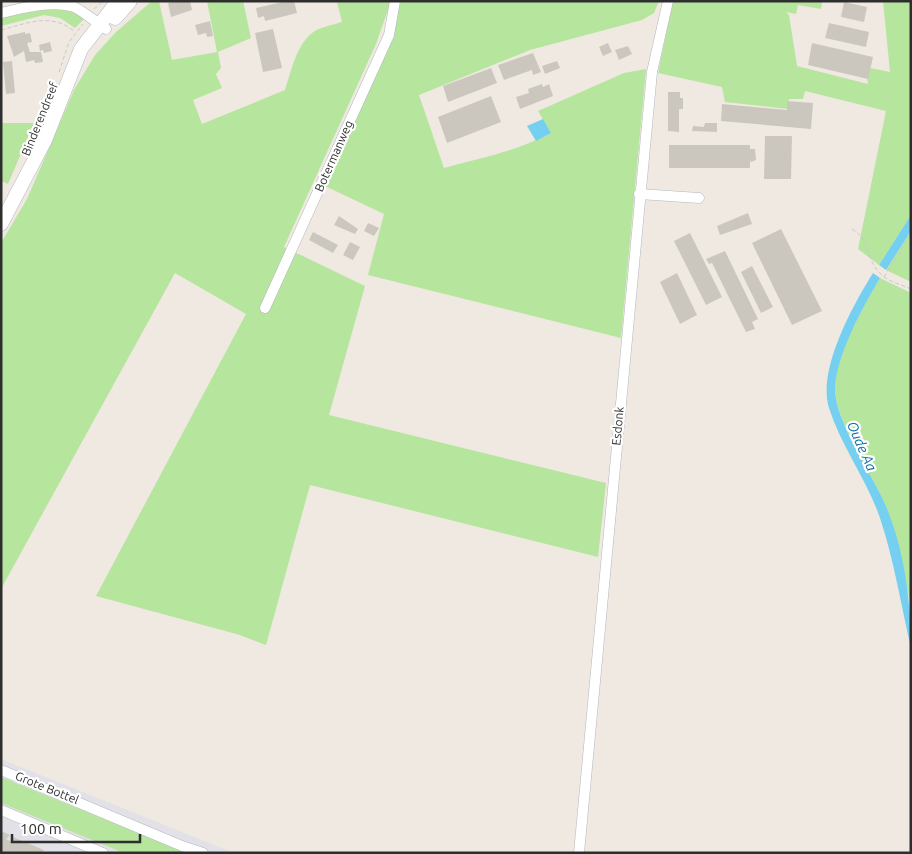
<svg xmlns="http://www.w3.org/2000/svg" width="912" height="854" font-family="Ubuntu,sans-serif">
	<style>
		.industrial { fill: #e3e1e8 }
		.green { fill: #b6e59e }
		.water { fill: #75cff0 }
		.building { fill: #cbc7bf }
		.lines { fill: none; stroke-linecap: round; stroke-linejoin: round }
		.street-casing { stroke: #b4b7c1; stroke-width: 11 }
		.secondary-casing { stroke: #b4b7c1; stroke-width: 15 }
		.path { stroke: #c9c9c9; stroke-width: 1; stroke-dasharray: 4 2.5; stroke-linecap: butt }
		.street { stroke: #fff; stroke-width: 10 }
		.secondary { stroke: #fff; stroke-width: 14 }
		.labels { text-anchor: middle; stroke-width: 4.5; stroke-linejoin: round; paint-order: stroke }
		.street-label { font-size: 12px; fill: #2e2e2e; stroke: #fff }
		.water-label { font-size: 14px; font-style: italic; fill: #0d6fa3; stroke: #fff }
	</style>
	<rect width="100%" height="100%" fill="#efe9e1"/>
	<path class="industrial" d="M1,759L234,853H1Z"/>
	<path class="green" d="M152,1H159L172,60L217,52L207,1H243L251,38L218,52L221,68L216,74L222,88L193,100L202,124L285,90C291,72 296,46 312,33C319,27 333,25 342,22L337,2L327,1H391L376,44L284,247L365,286L329,415L606,483L598,557L310,485L266,645L240,635L96,596L246,314L175,273L1,589V243L27,199L74,90L95,55L116,32Z
		M401,1H659L654,13L642,20L530,50L419,95L444,168C481,158 517,151 551,133L538,111L624,73L646,69L621,338L368,275L384,214L325,186L389,42Z
		M673,1H822L821,9L798,5L796,14L786,12L789,15L797,66L868,84L867,78L870,68L890,72L883,1H911V215L879,265L858,249L886,111L805,91L803,99H789L788,109L725,102L722,87L658,73Z
		M59,8L74,12L84,19L75,28L60,18L44,15L1,26V16Z
		M1,123H34L8,184L1,181Z
		M911,231V282L886,270Z
		M880,278L911,293V605C903,572 898,537 885,505C871,470 838,429 835,390C833,360 864,304 880,278Z
		M1,777L187,853H124L1,803Z"/>
	<path class="water" d="M543,119L551,133L536,141L527,126Z
		M911,215V231L886,270L879,265Z
		M873,273L880,278C864,305 835,357 835,390C836,423 871,472 885,504C904,548 911,600 911,648C901,605 894,560 880,518C867,480 841,446 829,408C817,370 853,305 873,273Z"/>
	<path class="building" d="M174,1H190L192,10L171,17L168,3Z
		M287,1H294L297,13L265,21L264,16L258,18L256,8Z
		M844,2L867,7L864,22L841,17Z
		M210,21L213,36L207,37L206,33L198,35L195,25Z
		M829,23L869,32L866,47L825,38Z
		M273,29L282,68L263,72L255,33Z
		M25,32V34L30,33L32,42L27,43L30,52H41L43,62L35,63L34,60L26,62L24,51L14,57L7,36Z
		M50,42L52,51L44,53L43,50L40,51L39,45Z
		M608,43L612,52L603,56L599,47Z
		M812,43L873,57L868,79L808,65Z
		M628,46L632,54L619,60L615,50Z
		M533,53L541,72L533,75L532,70L504,80L498,65Z
		M12,61L15,93L6,94L3,62Z
		M557,61L560,68L545,74L542,66Z
		M491,68L497,83L448,102L443,86Z
		M542,84L543,87L549,84L553,96L520,109L516,97L529,93L528,89Z
		M668,92H680V98H683V109H679V132L668,131Z
		M491,96L501,122L447,143L438,117Z
		M787,101L813,103L811,129L721,121L722,104L787,110Z
		M705,123H717V132L692,131L693,126L704,127Z
		M765,136H792L791,179H764Z
		M669,145H750V149H755L756,160L751,162L750,160V168H669Z
		M748,213L752,224L720,235L717,226Z
		M339,216L358,229L355,234L334,225Z
		M368,223L379,228L374,236L364,231Z
		M781,229L822,311L792,325L752,243Z
		M313,232L338,245L333,253L309,240Z
		M690,233L722,297L706,305L674,241Z
		M350,242L360,247L353,260L343,255Z
		M725,251L758,319L752,322L755,329L746,332L712,263L709,264L706,259Z
		M752,266L773,307L761,313L741,272Z
		M677,273L697,315L680,324L660,282Z
		M1,831L10,835L6,839L10,841L13,837L44,850L42,853H1Z"/>
	<g class="lines">
		<g class="street-casing">
			<path id="street" d="M1,13C23,8 52,0 74,7C85,12 95,22 106,29
				M639,194L699,198
				M265,308L389,35L395,1
				M1,770L182,846L203,853
				M1,810L103,853
				M579,853L652,72L668,1"/>
		</g>
		<g class="secondary-casing">
			<path id="secondary" d="M115,18L130,1
				M1,224L45,140L81,49L118,1"/>
		</g>
		<path class="path" d="M94,9L102,2
			M1,30C28,23 52,12 75,32
			M59,72L69,42L83,24
			M852,229C873,242 865,258 879,272C886,281 900,284 911,289
			M884,277L911,234"/>
		<use href="#street" class="street"/>
		<use href="#secondary" class="secondary"/>
	</g>
	<g class="labels">
		<g class="street-label">
			<text transform="translate(40 119) rotate(-68)" y="4">Binderendreef</text>
			<text transform="translate(334 156) rotate(-66)" y="4">Botermanweg</text>
			<text transform="translate(618 426) rotate(-85)" y="4">Esdonk</text>
			<text transform="translate(47 788) rotate(22)" y="4">Grote Bottel</text>
		</g>
		<g class="water-label">
			<text transform="translate(862 446) rotate(66)" y="5">Oude Aa</text>
		</g>
	</g>
	<rect width="912" height="854" fill="none" stroke="#2e2e2e" stroke-width="5"/>
	<path d="M12 834v8h128v-8" fill="none" stroke="#2e2e2e" stroke-width="2.5"/>
	<text x="20" y="834" font-size="15" fill="#2e2e2e" stroke="#ffffff" stroke-width="4" paint-order="stroke">100 m</text>
</svg>
